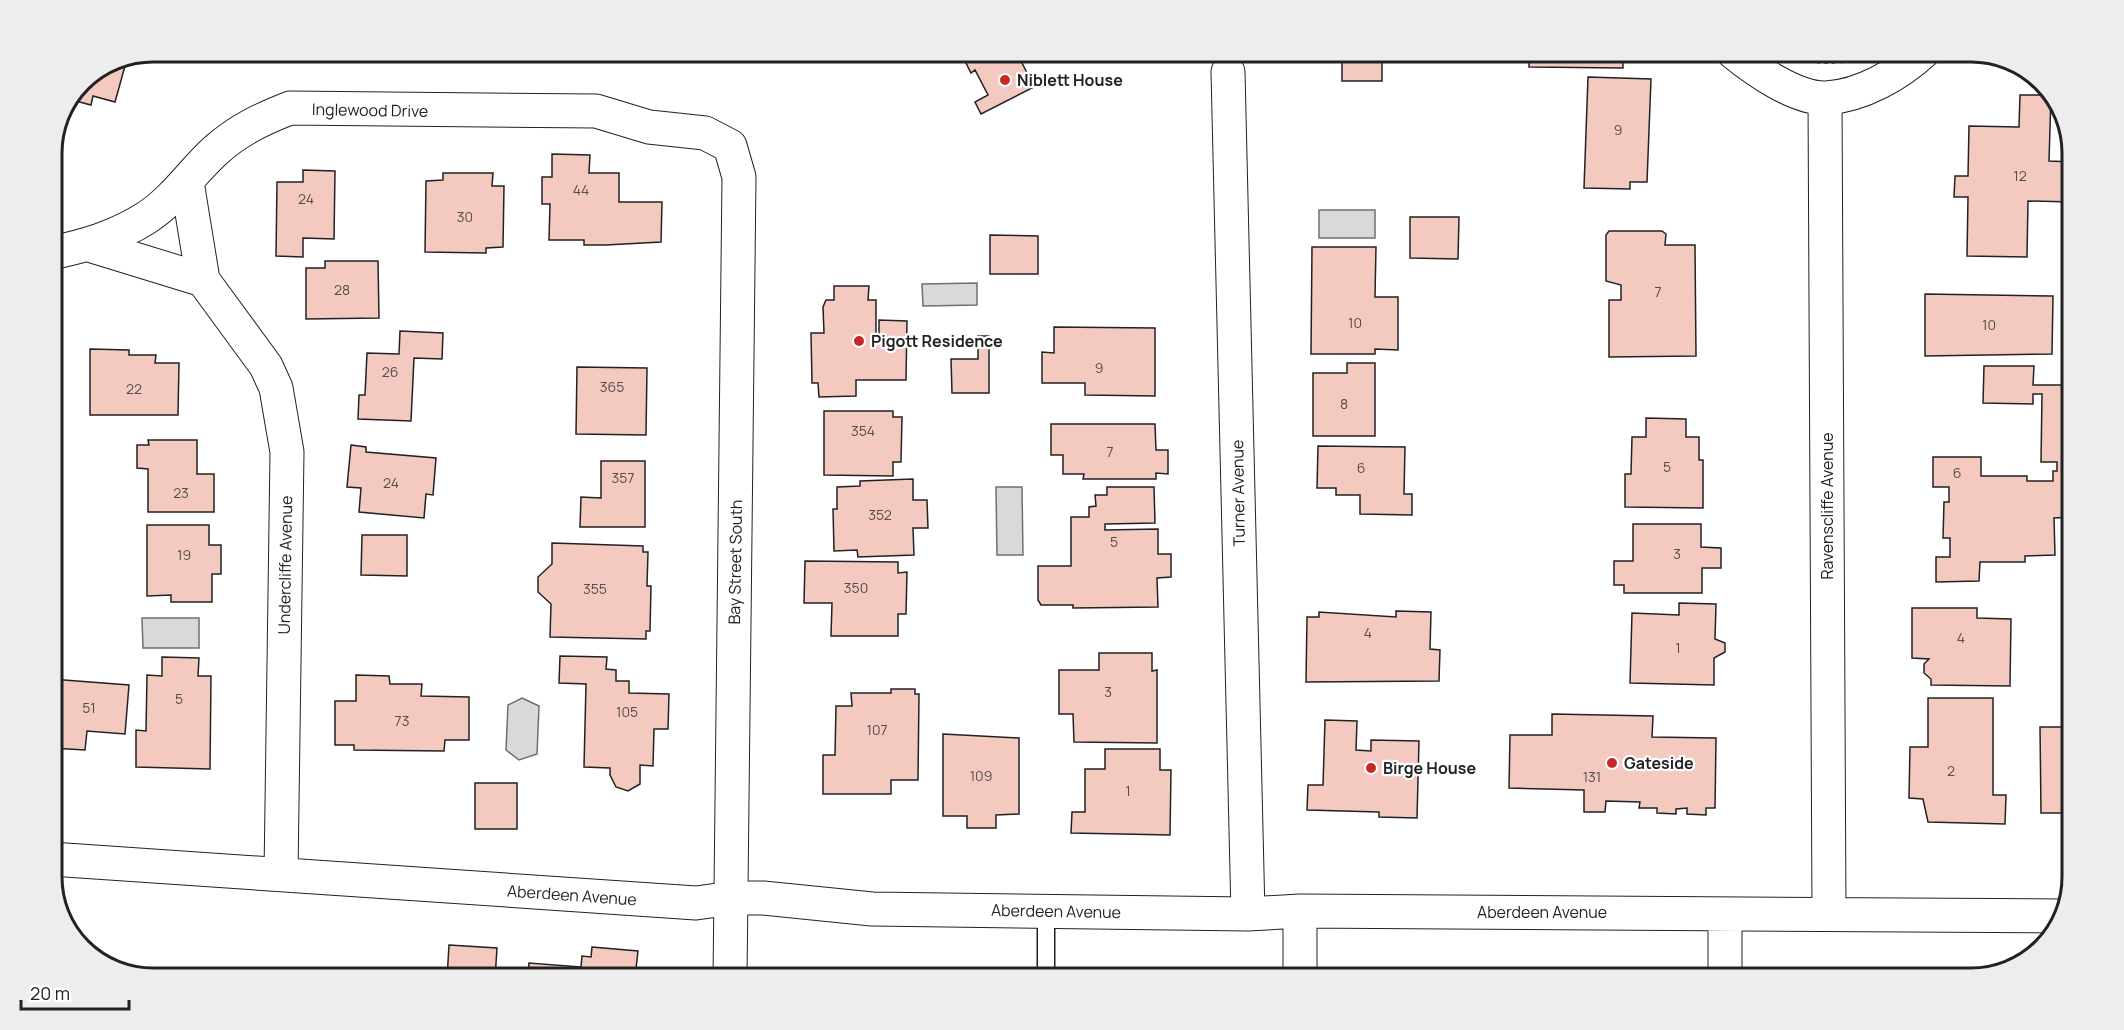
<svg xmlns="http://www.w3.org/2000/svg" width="2124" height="1030" font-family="Manrope,sans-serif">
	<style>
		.water { fill: #d9d9d9; stroke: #6f6f6f; stroke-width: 1.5 }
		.building { fill: #f3c9c0; stroke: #222; stroke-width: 1.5 }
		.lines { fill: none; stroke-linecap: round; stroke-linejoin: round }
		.service-casing { stroke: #222; stroke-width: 19 }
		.minor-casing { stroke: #222; stroke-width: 35 }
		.service { stroke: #fff; stroke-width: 16 }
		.minor { stroke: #fff; stroke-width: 33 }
		.hedge { stroke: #2f5e38; stroke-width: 4.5; stroke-dasharray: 3 4.5; stroke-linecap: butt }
		.poi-dot { fill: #c62828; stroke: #fff; stroke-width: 2 }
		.labels { text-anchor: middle; stroke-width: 4.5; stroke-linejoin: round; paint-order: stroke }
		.number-label { font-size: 14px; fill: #564c4a }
		.poi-label { font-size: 16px; font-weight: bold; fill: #222; stroke: #fff; text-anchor: start }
		.street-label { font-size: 16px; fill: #222; stroke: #fff }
		.rim { fill: none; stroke: #222; stroke-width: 3 }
	</style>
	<rect width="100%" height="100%" fill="#fff"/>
	<path class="water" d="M1319,210H1375V238H1319Z
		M977,283V305L923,306L922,284Z
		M996,487H1022L1023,555H997Z
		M142,618H199V648H143Z
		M522,698L539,706L537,754L519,760L506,750L508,705Z"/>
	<path class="building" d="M1623,52V68L1529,67V53Z
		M1382,53V81H1342V54Z
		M962,55H1018L1034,87L981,114L975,102L988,95L975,70L971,73Z
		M109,62L125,66L115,102L93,96L91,105L72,100L81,80Z
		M1588,77L1651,79L1647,182H1630V189L1584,188Z
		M2020,95H2051L2049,161L2073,162V202L2028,201L2027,257L1967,256L1968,197H1954L1955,176H1968L1969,126L2019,127Z
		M552,154L590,155L589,173H619V202H662L661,242L606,245H584V240H549L550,204H542V177H552Z
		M303,170L335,171L334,239L303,238V257L276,256L277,182H303Z
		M443,173H493L492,186H504L503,247L486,248V253L425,252L426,181L443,180Z
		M1410,217H1459L1458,259L1410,258Z
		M1609,231H1662L1666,234L1665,245H1695L1696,356L1609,357V300H1621V285L1606,281V235Z
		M990,235L1038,236V274H990Z
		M1312,247H1376L1375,297H1398V350L1375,349V354H1311Z
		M325,261H378L379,318L306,319V268H325Z
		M834,286H869L868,300H876V335H879V320L907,321L906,380H856V396L819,397L818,383H812L811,333H824L823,307L826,300H834Z
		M1925,294L2053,296L2052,354L1925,356Z
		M51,325H62L61,418H51Z
		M1054,327L1155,328V396L1085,395V383H1042V352L1054,353Z
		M400,331L443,333L442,359L414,358L411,421L358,419L359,395H365L367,353L399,354Z
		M978,336H989V393H952L951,359H978Z
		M90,349L129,350V355H156L155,363H179L178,415H90Z
		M1347,363H1375V436H1313V373H1347Z
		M1984,366H2034L2033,385H2073V517L2054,518L2055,555L2025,556V562H1980L1979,581L1936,582V557H1950V538H1943L1944,502H1949V487H1933V457H1981V476H2027V481H2053V471H2057V462H2041L2042,394H2033V404L1983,403Z
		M577,367L647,368L646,435L576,434Z
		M824,411H893V417H902L901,462H893V476L824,475Z
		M1646,418L1686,419V437H1699V460H1703V508L1625,507V474H1631L1632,437H1646Z
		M1051,424H1155L1156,450H1168V474L1156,473V479H1083L1084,474H1063V455H1051Z
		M148,440H197V474H214V512H148V469L137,468V445H149Z
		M351,445L366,447V452L436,458L433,495L426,494L424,518L359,512L361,488L347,487Z
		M1318,446L1405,447L1404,494H1412V515L1360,514V495H1336V488H1317Z
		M601,461H645V527H580L581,497L601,498Z
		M913,479V500H927L928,528H913L914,555L858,557L857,550L834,551L833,509H837V487L860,486V481Z
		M1107,487H1154L1155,523L1105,524V530L1158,529V554H1171V577L1157,578L1158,607L1073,608V605H1041L1038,600V566H1071V517H1089V507L1096,506L1095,495H1107Z
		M1633,524H1701V547L1721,548V568H1702V593H1624V585H1614V561H1633Z
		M147,525H209V545H221V574H212V602H171V595L147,596Z
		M362,535H407V576L361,575Z
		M552,543L643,546V552H648L647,586H651L650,631H646V639L550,637L551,604L538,592V577L552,564Z
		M805,561L898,562V573L907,572L906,614H898V636H831L832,603H804Z
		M1679,603L1716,604L1715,639L1725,643V652L1714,658V685L1630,683L1632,613L1679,615Z
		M1912,608H1977V618L2011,619L2010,686L1931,685V679L1924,673V664L1929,659L1912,658Z
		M1396,611L1431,612L1430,649L1440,650L1439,681L1306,682L1307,617H1319V612L1396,617Z
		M1099,653H1152V671L1157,670V743L1074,742L1073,714H1059V670H1099Z
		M560,656L607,657L606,669L616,670V681H629V693L669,694L668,729H654L653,766L640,765V784L628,791L616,787L610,775V768L584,767L586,684L559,683Z
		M162,657L199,658L198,676H211L210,769L136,767V730L146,731L147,675L162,676Z
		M356,675L389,676L390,684H422L421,696L469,697V740H445L444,751L354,750V745H335V701H356Z
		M51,679L129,685L125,734L87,731L85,750L51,748Z
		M891,689H915V694H919L918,780H891V794H823V755H835L836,706H852L851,693H891Z
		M1928,698H1993V795H2006L2005,824L1928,822L1923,799L1909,798L1910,747H1928Z
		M1552,714L1653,716L1652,737L1716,738L1715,808H1706V815L1687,814V808L1676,809V814L1657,813V808H1639L1640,802L1606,801L1605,812H1584V790L1509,788L1510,735H1552Z
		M1325,720L1357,721L1356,750L1371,751V740L1419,741L1417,818L1379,817V812L1307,810L1308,785H1323Z
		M2040,727H2073V824H2066L2065,813H2041Z
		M943,734L1019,738V814L996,815V828H967V816H943Z
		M1105,749H1160V770H1171L1170,835L1071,833L1072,812H1085V769H1105Z
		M475,783H517V829H475Z
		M449,945L497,948L495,979H447Z
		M592,947L638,951L636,969L643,970L642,979H528L529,963L581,967L582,956L591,957Z"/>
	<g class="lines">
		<g class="service-casing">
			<path id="service" d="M1046,912V979"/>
		</g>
		<g class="minor-casing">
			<path id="minor" d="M1733,52C1755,70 1796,99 1826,98C1862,96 1899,74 1924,51
				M1228,72L1248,914
				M1825,98L1829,913
				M187,182L203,280L266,366L276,388L287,452L281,874
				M89,245L203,280
				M51,253C85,246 116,237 146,218C174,200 191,173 215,151C238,130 262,119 290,108L596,111L649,127L705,133L730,146L739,177L730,979
				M51,859L696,903L732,898H763L872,909L1248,914L1300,911L2064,916
				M1725,914V979
				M1300,979V911"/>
		</g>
		<use href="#service" class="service"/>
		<use href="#minor" class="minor"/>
		<path class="hedge" d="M1773,52C1807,63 1842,67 1876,51"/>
	</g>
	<g class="poi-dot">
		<circle cx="1005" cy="80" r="6"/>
		<circle cx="859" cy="341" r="6"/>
		<circle cx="1612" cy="763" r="6"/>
		<circle cx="1371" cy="768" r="6"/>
	</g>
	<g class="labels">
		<g class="number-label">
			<text x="1618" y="135">9</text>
			<text x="2020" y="181">12</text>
			<text x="581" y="195">44</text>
			<text x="306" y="204">24</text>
			<text x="465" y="222">30</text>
			<text x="342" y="295">28</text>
			<text x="1658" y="297">7</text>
			<text x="1355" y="328">10</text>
			<text x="1989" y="330">10</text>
			<text x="1099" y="373">9</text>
			<text x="390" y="377">26</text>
			<text x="612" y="392">365</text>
			<text x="134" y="394">22</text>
			<text x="1344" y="409">8</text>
			<text x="863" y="436">354</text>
			<text x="1110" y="457">7</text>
			<text x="1667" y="472">5</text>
			<text x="1361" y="473">6</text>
			<text x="1957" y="478">6</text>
			<text x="623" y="483">357</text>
			<text x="391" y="488">24</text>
			<text x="181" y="498">23</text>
			<text x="880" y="520">352</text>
			<text x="1114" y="547">5</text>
			<text x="1677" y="559">3</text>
			<text x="184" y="560">19</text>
			<text x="856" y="593">350</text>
			<text x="595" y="594">355</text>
			<text x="1368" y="638">4</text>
			<text x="1961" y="643">4</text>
			<text x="1678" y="653">1</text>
			<text x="1108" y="697">3</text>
			<text x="179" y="704">5</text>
			<text x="89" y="713">51</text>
			<text x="627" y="717">105</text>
			<text x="402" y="726">73</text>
			<text x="877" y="735">107</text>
			<text x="1951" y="776">2</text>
			<text x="981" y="781">109</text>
			<text x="1592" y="782">131</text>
			<text x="1128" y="796">1</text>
		</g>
		<g class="poi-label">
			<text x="1017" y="86">Niblett House</text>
			<text x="871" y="347">Pigott Residence</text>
			<text x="1624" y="769">Gateside</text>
			<text x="1383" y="774">Birge House</text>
		</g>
		<g class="street-label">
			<text transform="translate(370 110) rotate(1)" y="6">Inglewood Drive</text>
			<text transform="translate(1238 493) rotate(-91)" y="6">Turner Avenue</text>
			<text transform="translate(1827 506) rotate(-90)" y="6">Ravenscliffe Avenue</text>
			<text transform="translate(735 562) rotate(-89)" y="6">Bay Street South</text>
			<text transform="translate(285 565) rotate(-89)" y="6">Undercliffe Avenue</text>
			<text transform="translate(572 895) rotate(4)" y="6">Aberdeen Avenue</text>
			<text transform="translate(1056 911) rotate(1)" y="6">Aberdeen Avenue</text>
			<text x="1542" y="918">Aberdeen Avenue</text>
		</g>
	</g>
	<path d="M0 0H2124V1030H0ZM153 62H1971A91 91 0 0 1 2062 153V877A91 91 0 0 1 1971 968H153A91 91 0 0 1 62 877V153A91 91 0 0 1 153 62Z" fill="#ededed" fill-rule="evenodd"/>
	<path class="rim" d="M153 62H1971A91 91 0 0 1 2062 153V877A91 91 0 0 1 1971 968H153A91 91 0 0 1 62 877V153A91 91 0 0 1 153 62Z"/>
	<path d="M21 1000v9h108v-9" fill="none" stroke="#222222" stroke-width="3"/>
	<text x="30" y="1000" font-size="18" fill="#222222" stroke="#ffffff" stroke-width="4.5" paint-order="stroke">20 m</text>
</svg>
